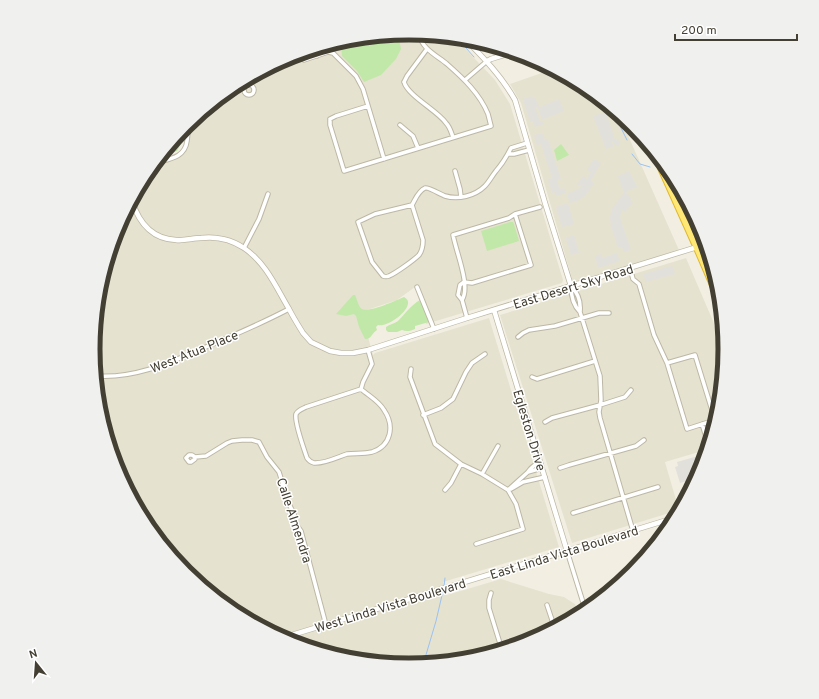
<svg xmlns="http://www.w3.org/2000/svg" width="819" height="699" font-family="Overpass,sans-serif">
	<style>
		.residential { fill: #e6e2d0 }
		.green { fill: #c2e8a9 }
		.parking { fill: #e2e0db }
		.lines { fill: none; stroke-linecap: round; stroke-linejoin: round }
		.stream { stroke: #9bc2f1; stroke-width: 1 }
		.minor-casing { stroke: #bdb8a5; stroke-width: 5.5 }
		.tertiary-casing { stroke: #bdb8a5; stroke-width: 6 }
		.trunk-casing { stroke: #e1b82d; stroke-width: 8 }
		.minor { stroke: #fff; stroke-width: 3.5 }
		.tertiary { stroke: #fff; stroke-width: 4.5 }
		.trunk { stroke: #ffe876; stroke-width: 6 }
		.labels { text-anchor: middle; stroke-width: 3; stroke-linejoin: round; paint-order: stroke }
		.street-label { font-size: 13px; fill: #433f32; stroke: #fff }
		.rim { fill: none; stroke: #433f32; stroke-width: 5 }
	</style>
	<rect width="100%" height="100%" fill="#f2efe2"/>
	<path class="residential" d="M410,33L455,38L495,80L510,104L563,280L562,283L426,324L415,287L397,300L361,312L373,355L375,353L489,318L559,547L443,582L447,595L501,579L549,594L564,597L575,604L579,616L530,642L471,660L409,666L348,660L288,642L233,613L186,573L146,525L117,470L99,411L93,349L99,288L117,228L146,173L153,166L174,159L183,155L187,150L192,127L195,118L234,86L289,57L348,39Z
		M553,69L586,86L618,113L679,250L573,282L521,103L510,84Z
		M686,258L713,321L725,359L720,411L709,449L665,462L679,510L572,543L500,315Z"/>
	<path class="green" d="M398,34L401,49L396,59L381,75L364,82L357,71L342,56L341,46L337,42L348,39Z
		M186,125L183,140L177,151L161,156Z
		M561,144L569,155L557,161L554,150Z
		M510,222H513L514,224L519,241L487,251L481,231Z
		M353,295H355C357,299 359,308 362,309C369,313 397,300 404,297C419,304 389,328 378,325L376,327L377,330C372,333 371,340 365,339L359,327L356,316L354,314L346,316L336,314Z
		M420,300L429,322L415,326V329C411,331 406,332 402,330L397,332H388L386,330V327C390,324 394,324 398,321C405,314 411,305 420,300Z"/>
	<path class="parking" d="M532,96L533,99L535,98L539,107L535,108L540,121H543L544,124L535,127L533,121L530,122L523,99Z
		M559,99L564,111L542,120L538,108Z
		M606,112L615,140L618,139L620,144L616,146L613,141L612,142L614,146L606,149L593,116Z
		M542,133L545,140L548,139L561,179L557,180L560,189L564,188L566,193L556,196L555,192L552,193L548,179L552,178L541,144L537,145L534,135Z
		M594,159L601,163L591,180L594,183L588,192L584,197L577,201L570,203L567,194L580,188L581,186L577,185L583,176L587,179L591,172L587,170Z
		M629,171L637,187L627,191L628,192L625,193L631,198L630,200L633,202L625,212L622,210L620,217L631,250L624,252L622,247L618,248L611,226L610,217L612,209L624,193L618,176Z
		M568,203L574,224L562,227L556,207Z
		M574,235L579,253L571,255L566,238Z
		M617,253L620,261L598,268L595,256L601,254L602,258Z
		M672,266L675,274L646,282L643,274Z
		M705,454L706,457L703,468L695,470L693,467L691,469L694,479L680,483L675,467L678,466L677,462Z"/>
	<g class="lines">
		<path class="stream" d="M457,38L474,57
			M541,63C549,73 553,78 567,77
			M615,110L620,126L627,140
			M632,154L640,164L650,167
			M444,586L445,578
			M423,665L436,621L443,591"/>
		<g class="minor-casing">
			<path id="minor" d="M315,49L317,56
				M304,60L328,52L333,53L356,76L363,89L384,159
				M465,80L487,61
				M404,82C408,96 438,111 446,123C450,127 451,132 453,137
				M404,82L407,76L427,49
				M240,83L245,87
				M244 90a5 5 0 1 1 10 0a5 5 0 1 1-10 0Z
				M330,119V125L344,171L491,126C490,122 489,118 488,114C480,94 463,78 447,64C436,55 422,49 419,34
				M330,119L336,116L368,106
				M400,125L413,136L418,148
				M508,154H514L529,150
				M155,163C169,159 185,158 187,141C188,134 188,128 191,121
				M455,171L460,189L461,197
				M412,205L423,240C423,246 422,251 419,255C414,260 396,273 389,276C386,277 386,277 383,276L372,262L358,222L375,214Z
				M412,205C415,200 418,191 425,188C428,187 440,194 445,196C458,200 475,196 485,186C489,182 492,176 496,171C502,164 507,156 511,148L527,143
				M244,248L259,219L268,194
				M630,268L633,279L639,284L654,335L667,363L687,429L715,420L695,355L667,363
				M464,282L472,283L531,265L515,214
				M464,282L460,285L458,295L462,300L467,318
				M571,286C578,293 581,303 580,312L600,376L601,400L599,412L600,418L633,531
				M571,286C571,295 573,305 580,312
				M417,287L434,329
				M462,300C471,286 456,252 453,235L509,218L515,214L540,207
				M518,337L523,333L529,330L555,326L599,313H609
				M411,369L410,377L435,444L461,464L482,474L508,490L516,504L523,529L476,544
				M96,376C138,379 175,360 213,344C239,333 264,322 289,309
				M532,377L537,379L595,361
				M361,389C369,396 379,401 384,410C395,426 391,446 372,452C364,454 355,453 347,454C338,457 324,464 314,463C311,462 309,461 307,458C304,449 294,422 296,414C298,410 302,409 306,407Z
				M361,389L363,382L372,364L368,350
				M423,415L441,408L453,399L466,372L472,363L485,354
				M545,422L552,418L600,405L625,397L631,390
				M702,424L709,446
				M195,457V459L191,462H189L186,458L189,455H192L195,457L206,456L227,443L232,441L242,440H252L259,442L267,457L279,472L289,504L294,514L296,524L301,531L326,625
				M560,468L569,465L636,446L644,440
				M528,472L542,468
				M482,474L498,446
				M511,489L523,482L545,477
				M445,490L451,483L461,464
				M508,490L528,472C531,467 534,465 540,462
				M573,513L658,487
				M567,551L586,612
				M491,593L489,600V608L502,650
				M547,605L555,629"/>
		</g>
		<g class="tertiary-casing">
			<path id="tertiary" d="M465,39C484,58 502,77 515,100L545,203L571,286
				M487,61L491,59L514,52
				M132,201C139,223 152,239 176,240C185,241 193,238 201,238C216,236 232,240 244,248C266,263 276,287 289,309C293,317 298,325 303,333L311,342L330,351L341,353H353L368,350L467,318L707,244
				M494,310L567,551
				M282,638L677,517"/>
		</g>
		<g class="trunk-casing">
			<path id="trunk" d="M652,148L697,248L722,306
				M690,207L706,241"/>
		</g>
		<use href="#minor" class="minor"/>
		<use href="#tertiary" class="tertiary"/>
		<use href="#trunk" class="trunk"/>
	</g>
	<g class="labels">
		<g class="street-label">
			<text transform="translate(573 286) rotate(-17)" y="5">East Desert Sky Road</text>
			<text transform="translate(194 351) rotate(-22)" y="5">West Atua Place</text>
			<text transform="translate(530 430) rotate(73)" y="5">Egleston Drive</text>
			<text transform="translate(295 520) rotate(72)" y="5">Calle Almendra</text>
			<text transform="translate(564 552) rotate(-17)" y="5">East Linda Vista Boulevard</text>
			<text transform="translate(390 605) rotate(-17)" y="5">West Linda Vista Boulevard</text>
		</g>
	</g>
	<path d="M0 0H819V699H0ZM100 349a309 309 0 1 1 618 0a309 309 0 1 1-618 0Z" fill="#f0f0ef" fill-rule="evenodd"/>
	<path class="rim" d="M100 349a309 309 0 1 1 618 0a309 309 0 1 1-618 0Z"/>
	<g transform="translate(36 663) rotate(343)" stroke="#ffffff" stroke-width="3" paint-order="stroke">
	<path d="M0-3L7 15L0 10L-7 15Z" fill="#433f32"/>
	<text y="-6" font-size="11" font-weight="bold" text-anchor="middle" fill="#433f32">N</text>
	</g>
	<path d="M675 34v6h122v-6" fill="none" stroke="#433f32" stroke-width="2"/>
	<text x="681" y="34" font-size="12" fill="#433f32" stroke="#ffffff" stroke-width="3" paint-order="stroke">200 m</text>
</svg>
